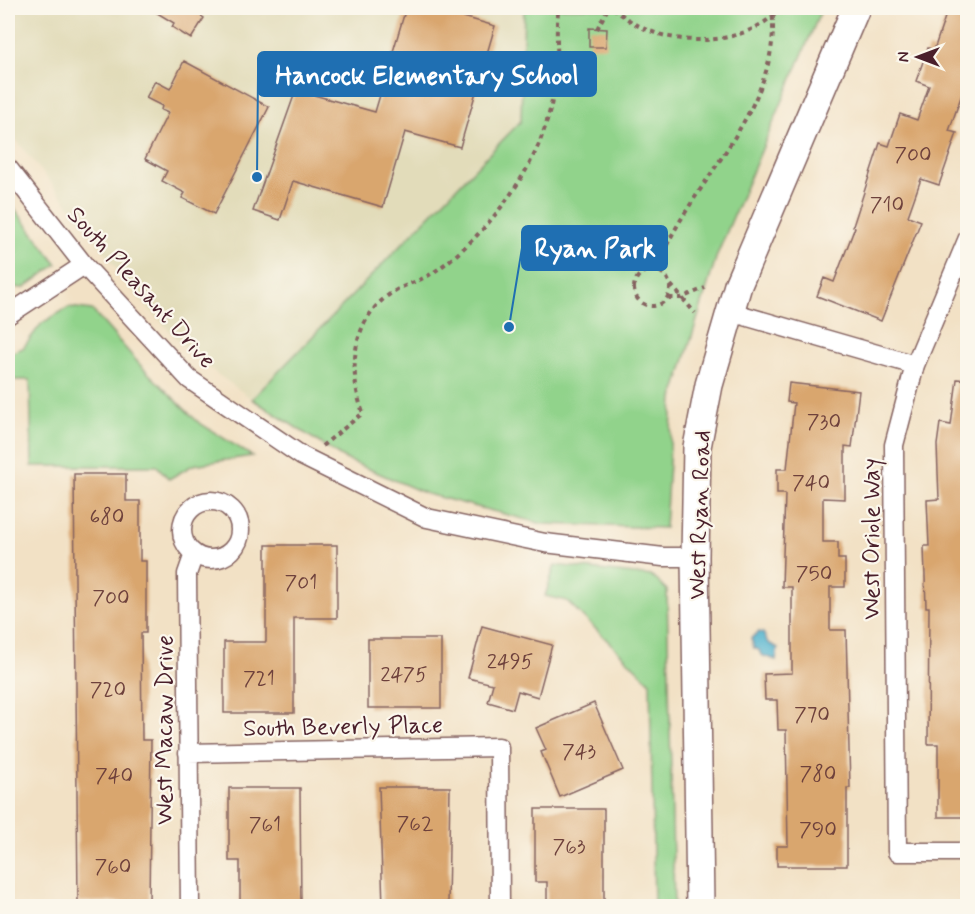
<svg xmlns="http://www.w3.org/2000/svg" width="975" height="914" font-family="Mynerve,sans-serif">
	<style>
		.built { fill: #e2dcba }
		.green { fill: #91d38b; stroke: #6e795b; stroke-width: 1.5 }
		.water { fill: #4fb2ce; stroke: #4c687c; stroke-width: 1.5 }
		.building { fill: #d9a66e }
		.lines { fill: none; stroke-linecap: round; stroke-linejoin: round }
		.street-casing { stroke: #856361; stroke-width: 21 }
		.secondary-casing { stroke: #856361; stroke-width: 30 }
		.path { stroke: #856361; stroke-width: 4; stroke-dasharray: 4.5 4.5; stroke-linecap: butt }
		.street { stroke: #fff; stroke-width: 18 }
		.secondary { stroke: #fff; stroke-width: 27 }
		.labels { text-anchor: middle; stroke-width: 4.5; stroke-linejoin: round; paint-order: stroke }
		.number-label { font-size: 21px; fill: #6e413c }
		.street-label { font-size: 24px; fill: #4a1f2b; stroke: #fbf7ec }
		.leader { fill: none; stroke: #1f6fb2; stroke-width: 2 }
		.callout-dot { fill: #1f6fb2; stroke: #fbf7ec; stroke-width: 2 }
		.callout { fill: #1f6fb2; stroke: #1f6fb2; stroke-width: 2 }
		.callout-label { font-size: 26px; text-anchor: middle; font-weight: bold; fill: #fff }
	</style>
	<rect width="100%" height="100%" fill="#fbf7ec"/>
	<filter id="ink" filterUnits="userSpaceOnUse"><feTurbulence type="fractalNoise" baseFrequency=".0167" numOctaves="2"/><feDisplacementMap in="SourceGraphic" scale="12" xChannelSelector="R" yChannelSelector="G"/><feConvolveMatrix kernelMatrix="1 2 1 2 8 2 1 2 1" color-interpolation-filters="sRGB"/></filter>
	<filter id="wash" filterUnits="userSpaceOnUse"><feTurbulence type="fractalNoise" baseFrequency=".008" numOctaves="4" result="noise"/><feDisplacementMap in="SourceGraphic" scale="24" xChannelSelector="R" yChannelSelector="G"/><feGaussianBlur stdDeviation="1.35" result="paint"/><feColorMatrix in="noise" values="0 0 0 0 0 0 0 0 0 0 0 0 0 0 0 0 0 1.4 0 .05"/><feComposite in="paint" operator="in"/></filter>
	<g filter="url(#wash)">
		<rect width="100%" height="100%" fill="#f2e1c5"/>
		<path class="built" d="M8,8H524L521,121L252,399L195,358L135,294L78,216L8,130Z"/>
		<path class="green" d="M524,8H822L717,255L673,398L665,528L543,524L427,494L343,458L252,399L521,121Z
			M8,200L57,264L24,288L8,287Z
			M69,307L92,310L141,366L198,422L252,456L193,465L169,479L157,466H32L30,380H8V354L23,348L42,323Z
			M555,565L652,576L667,590L674,906H654L650,682L567,601L545,596Z"/>
		<path class="water" d="M759,632L763,633L768,643L778,648L776,660L761,655L759,650L754,648L751,638Z"/>
		<g id="blocks">
			<path class="building" d="M149,8H206L201,16L204,18L191,39L172,27L174,23Z
				M406,8H432L495,26L460,147L405,132L383,207L293,181L280,220L253,211L296,90L375,112Z
				M948,8H968V96L962,94L949,131L957,133L939,185L921,179L908,216L921,221L881,321L817,296L824,278L834,282L855,227L853,226L880,143L889,146L900,114L917,120L929,86L916,81L928,48L934,50Z
				M589,28L607,29L606,47H589Z
				M184,61L269,107L214,214L182,198L185,193L162,181L167,171L145,159L168,113L161,110L162,106L146,98L155,81L170,89Z
				M957,379L968,380V817H938V744H928L929,607H926L924,546H929L927,500L939,499L937,445L940,423L951,425Z
				M789,383L859,391L852,447L845,446V499L823,498V542H838V559H845V587H830V630H846L850,788H847V866H777V846H788L786,730H778L777,700H765L764,674L792,673V587H782L785,494H777V469H787L794,403L787,402Z
				M74,474H126V501H140V561H146V633H141L142,740H151L149,902H78Z
				M266,545H337V618H294V713H224V642H266Z
				M482,626L552,645L538,697L518,691L513,709L488,702L493,684L468,678Z
				M368,639H441V708H368Z
				M594,703L623,770L560,797L541,752L546,750L536,728Z
				M379,787H450L448,906H383Z
				M229,788H300L301,906H240V861H229Z
				M535,809H604V906H547V882H535Z"/>
		</g>
	</g>
	<g filter="url(#ink)">
		<use href="#blocks" fill-opacity="0" stroke="#856361" stroke-width="1.5"/>
		<g class="lines">
			<g class="street-casing">
				<path id="street" d="M8,168L84,265L189,379L302,456L427,518L545,543L663,557H695
					M968,238L915,365L894,445L897,852H968
					M731,312L915,365
					M8,315L84,265
					M182 530a29 29 0 1 1 58 0a29 29 0 1 1-58 0Z
					M188,753L499,747L500,906
					M190,906L187,574L194,554"/>
			</g>
			<g class="secondary-casing">
				<path id="secondary" d="M700,906L695,557L697,447L709,385L738,285L856,8"/>
			</g>
			<path class="path" d="M613,8C622,15 633,24 643,28C685,48 749,44 781,8
				M597,29L608,8
				M634 288a18 18 0 1 1 36 0a18 18 0 1 1-36 0Z
				M656,270C688,182 784,109 772,8
				M671,285L695,313
				M669,298H681L705,288
				M322,446L363,413C348,372 351,321 390,294C402,285 418,282 431,274C469,249 503,210 526,170C545,137 555,100 557,62C558,43 555,26 559,8"/>
			<use href="#street" class="street"/>
			<use href="#secondary" class="secondary"/>
		</g>
	</g>
	<g class="labels">
		<g class="number-label">
			<text x="913" y="161">700</text>
			<text x="887" y="211">710</text>
			<text x="824" y="428">730</text>
			<text x="811" y="489">740</text>
			<text x="107" y="523">680</text>
			<text x="814" y="580">750</text>
			<text x="301" y="589">701</text>
			<text x="111" y="604">700</text>
			<text x="510" y="668">2495</text>
			<text x="404" y="681">2475</text>
			<text x="259" y="685">721</text>
			<text x="108" y="696">720</text>
			<text x="812" y="721">770</text>
			<text x="579" y="758">743</text>
			<text x="818" y="780">780</text>
			<text x="114" y="782">740</text>
			<text x="415" y="830">762</text>
			<text x="265" y="831">761</text>
			<text x="818" y="836">790</text>
			<text x="569" y="853">763</text>
			<text x="113" y="873">760</text>
		</g>
		<g class="street-label">
			<text transform="translate(142 287) rotate(48)" y="8">South Pleasant Drive</text>
			<text transform="translate(699 515) rotate(-88)" y="8">West Ryan Road</text>
			<text transform="translate(871 539) rotate(-90)" y="8">West Oriole Way</text>
			<text transform="translate(343 726) rotate(-1)" y="8">South Beverly Place</text>
			<text transform="translate(164 730) rotate(-90)" y="8">West Macaw Drive</text>
		</g>
	</g>
	<path class="leader" d="M257 177L258 74M509 327L522 248"/>
	<g class="callout-dot">
		<circle cx="257" cy="177" r="6"/>
		<circle cx="509" cy="327" r="6"/>
	</g>
	<g class="callout">
		<rect x="258" y="52" width="338" height="44" rx="6"/>
		<rect x="522" y="226" width="145" height="44" rx="6"/>
	</g>
	<g class="callout-label">
		<text x="427" y="84">Hancock Elementary School</text>
		<text x="595" y="257">Ryan Park</text>
	</g>
	<rect width="975" height="914" fill="none" stroke="#fbf7ec" stroke-width="30"/>
	<g transform="translate(918 57) rotate(270)" stroke="#fbf7ec" stroke-width="4.5" paint-order="stroke">
	<path d="M0-4.5L10 22L0 15L-10 22Z" fill="#4a1f2b"/>
	<text y="-9" font-size="16" font-weight="bold" text-anchor="middle" fill="#4a1f2b">N</text>
	</g>
</svg>
